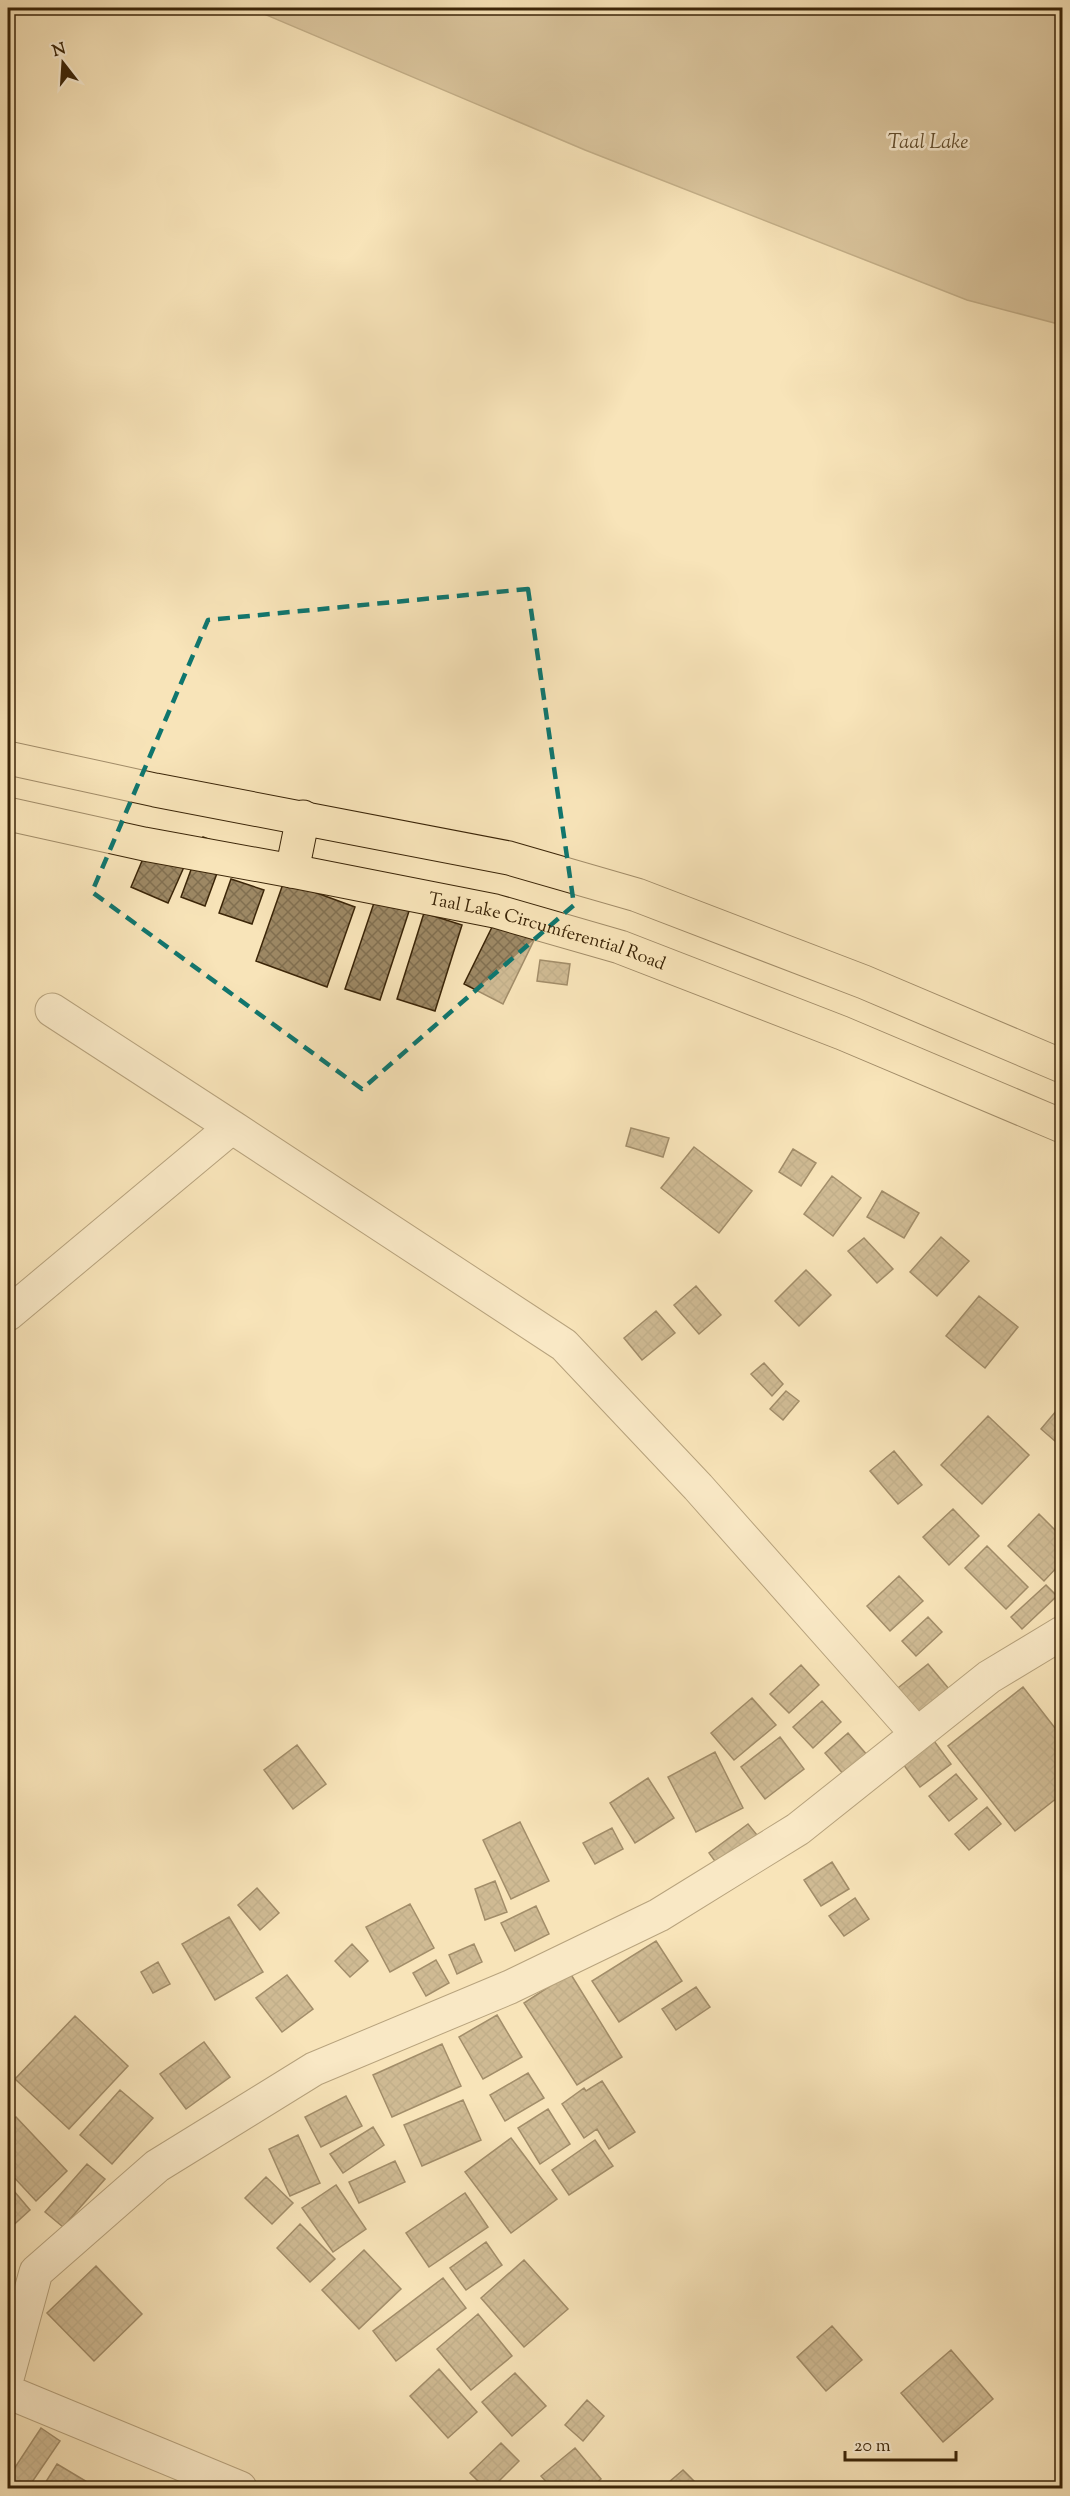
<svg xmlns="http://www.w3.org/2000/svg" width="1070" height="2496" font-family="'Sorts Mill Goudy',serif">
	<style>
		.water { fill: #b8a37d; stroke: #86714e; stroke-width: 1.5 }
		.building { fill: url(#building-cross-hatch); stroke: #3b2508; stroke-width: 1.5 }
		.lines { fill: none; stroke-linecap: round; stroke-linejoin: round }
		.minor-casing { stroke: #6a5534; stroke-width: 35 }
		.major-casing { stroke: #3b2508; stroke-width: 35 }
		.minor { stroke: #faedd2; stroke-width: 33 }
		.major { stroke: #f8e4b9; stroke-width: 33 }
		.marked { fill: none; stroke: #0f766e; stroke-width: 4.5; stroke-dasharray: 12 8; stroke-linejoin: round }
		.labels { text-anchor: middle; stroke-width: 5; stroke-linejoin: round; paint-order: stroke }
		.street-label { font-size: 18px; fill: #3b2508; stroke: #faedd2 }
		.water-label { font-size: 20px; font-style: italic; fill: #604b2b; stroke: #faedd2 }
	</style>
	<defs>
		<pattern id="building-cross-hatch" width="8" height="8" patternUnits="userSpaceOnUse" patternTransform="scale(1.5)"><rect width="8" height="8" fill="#9d8864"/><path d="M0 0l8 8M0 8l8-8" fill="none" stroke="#816f50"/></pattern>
	</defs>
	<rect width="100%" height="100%" fill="#f8e4b9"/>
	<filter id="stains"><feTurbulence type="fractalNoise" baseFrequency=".00333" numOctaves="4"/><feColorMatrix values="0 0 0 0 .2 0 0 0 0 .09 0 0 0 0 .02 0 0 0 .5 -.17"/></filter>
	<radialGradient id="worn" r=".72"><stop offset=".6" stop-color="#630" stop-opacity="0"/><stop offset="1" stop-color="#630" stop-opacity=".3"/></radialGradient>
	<path class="water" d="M250,8H1062V325L967,300L585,150Z"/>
	<path class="building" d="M203,837L227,846L205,906L181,897Z
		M150,842L188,858L168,903L131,887Z
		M231,879L264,890L252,924L219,913Z
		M284,881L355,907L327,987L256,961Z
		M378,891L412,902L380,1000L345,989Z
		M424,913L462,925L435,1011L397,999Z
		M497,917L536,936L503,1004L464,984Z
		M540,960L570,964L567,985L537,981Z
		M631,1128L669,1138L663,1157L626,1146Z
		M694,1147L752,1191L719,1233L661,1188Z
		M793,1149L816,1163L801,1186L779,1172Z
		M832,1176L861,1198L833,1236L804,1214Z
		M882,1191L919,1213L904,1238L867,1217Z
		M941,1237L969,1261L937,1296L910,1272Z
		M864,1238L893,1269L877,1283L848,1251Z
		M806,1270L831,1295L799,1326L775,1301Z
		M696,1286L721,1315L699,1334L674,1305Z
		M979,1296L1018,1327L985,1368L946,1336Z
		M656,1311L675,1333L642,1360L624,1338Z
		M764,1363L783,1384L772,1396L751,1374Z
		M786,1391L799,1401L783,1420L770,1409Z
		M1062,1404V1447L1041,1429Z
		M988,1416L1029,1455L982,1504L941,1465Z
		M894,1451L922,1485L898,1504L870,1471Z
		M953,1509L979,1536L949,1565L923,1537Z
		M1039,1514L1062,1537V1562L1044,1581L1008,1546Z
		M987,1546L1028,1587L1006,1609L965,1568Z
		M899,1576L923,1601L890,1631L867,1606Z
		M1046,1585L1057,1596L1022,1629L1011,1617Z
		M928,1617L942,1632L916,1656L902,1641Z
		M928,1664L949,1689L915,1716L894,1691Z
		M801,1665L819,1685L789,1713L770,1694Z
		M1023,1687L1062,1737V1794L1015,1831L948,1746Z
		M752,1698L776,1725L734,1760L711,1733Z
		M822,1701L841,1722L813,1748L793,1727Z
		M848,1733L868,1756L845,1776L825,1753Z
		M780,1737L804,1769L765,1799L741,1767Z
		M934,1741L951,1764L920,1787L903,1764Z
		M297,1745L326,1784L293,1809L264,1770Z
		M715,1752L743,1808L696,1832L668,1777Z
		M956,1774L977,1799L949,1821L929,1796Z
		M648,1778L674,1818L635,1843L610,1803Z
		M987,1807L1001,1824L969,1850L955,1834Z
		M520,1822L549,1881L511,1899L483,1840Z
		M748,1824L757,1835L717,1864L709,1853Z
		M612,1828L623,1849L595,1864L583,1843Z
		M832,1862L849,1889L821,1906L804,1880Z
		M495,1881L507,1912L485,1920L475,1889Z
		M257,1888L279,1913L260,1930L238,1905Z
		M855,1898L869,1919L844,1936L829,1916Z
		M410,1904L434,1948L390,1972L366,1927Z
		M536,1906L549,1934L515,1951L501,1923Z
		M229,1917L263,1972L215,2000L182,1944Z
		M656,1941L682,1981L619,2022L592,1981Z
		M352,1944L368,1961L350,1977L335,1961Z
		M474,1944L482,1962L457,1974L449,1955Z
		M436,1960L449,1983L426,1996L413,1973Z
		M158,1962L170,1984L153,1993L141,1972Z
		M570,1973L622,2057L577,2085L524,2003Z
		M287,1975L313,2009L282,2032L256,1998Z
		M696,1987L710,2007L676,2030L662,2009Z
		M497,2015L522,2057L483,2079L459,2037Z
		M75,2016L128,2066L69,2129L15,2079Z
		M204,2042L230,2077L186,2109L160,2074Z
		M442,2044L461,2086L392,2117L373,2075Z
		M528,2073L544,2098L505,2121L490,2095Z
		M602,2081L635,2132L609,2149L597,2129L584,2138L562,2104L584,2088L586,2091Z
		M120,2090L153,2118L112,2164L80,2135Z
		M346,2096L362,2126L321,2147L305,2117Z
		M463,2100L481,2140L422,2166L404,2125Z
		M548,2109L570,2144L540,2164L518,2128Z
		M16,2117L67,2171L36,2201L8,2171V2124Z
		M373,2127L384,2145L343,2173L330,2154Z
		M298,2135L320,2183L290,2196L269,2149Z
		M511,2138L557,2199L511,2233L465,2172Z
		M595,2140L613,2166L569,2195L552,2170Z
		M395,2161L405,2182L359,2203L349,2182Z
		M87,2164L105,2179L63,2227L45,2212Z
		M266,2177L293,2203L272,2224L245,2198Z
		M8,2184L30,2210L8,2230Z
		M336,2185L366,2229L333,2252L302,2208Z
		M465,2193L488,2227L429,2267L406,2233Z
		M300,2224L335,2259L310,2282L277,2248Z
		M486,2242L502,2265L466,2290L450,2268Z
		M364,2250L401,2289L359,2329L322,2290Z
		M524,2260L568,2309L524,2347L481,2298Z
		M96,2266L142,2314L94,2361L47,2313Z
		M443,2278L466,2308L396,2361L373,2331Z
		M478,2314L512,2356L471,2390L437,2349Z
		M832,2326L862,2360L826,2391L797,2357Z
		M951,2350L993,2399L943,2442L901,2393Z
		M439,2369L477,2412L448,2438L410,2396Z
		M515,2373L546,2406L512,2436L482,2402Z
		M587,2400L604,2416L583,2441L565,2425Z
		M41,2428L60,2441L28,2488H8V2478Z
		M501,2443L519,2461L492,2488H485L470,2473Z
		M575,2448L601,2479L590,2488H552L541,2476Z
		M57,2464L89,2483L86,2488H42Z
		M683,2470L701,2488H662Z"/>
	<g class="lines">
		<g class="minor-casing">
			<path id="minor" d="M52,1010L232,1127
				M8,1314L232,1127L564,1345L698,1487L917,1734
				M8,2375L36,2272L157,2166L314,2069L510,1987L659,1915L798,1829L989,1677L1062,1633
				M8,2392L240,2488"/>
		</g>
		<g class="major-casing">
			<g id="major">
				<path d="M8,758L155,790L509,858L637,895L864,982L1062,1066"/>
				<path id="s1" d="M8,814L144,844L292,871L495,911L620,947L842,1033L1062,1126"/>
				<path d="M292,871L303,817"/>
			</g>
		</g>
		<use href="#minor" class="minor"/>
		<use href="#major" class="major"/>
	</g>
	<path d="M0 0H1070V2496H0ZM528,589L574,905L362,1089L92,892L208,620Z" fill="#f8e4b9" fill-opacity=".55" fill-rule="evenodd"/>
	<path class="marked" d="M528,589L574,905L362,1089L92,892L208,620Z"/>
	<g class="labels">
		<g class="street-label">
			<text dy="6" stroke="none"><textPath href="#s1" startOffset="552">Taal Lake Circumferential Road</textPath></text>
		</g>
		<g class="water-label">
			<text x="928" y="148">Taal Lake</text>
		</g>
	</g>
	<rect width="1070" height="2496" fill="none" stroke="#f8e4b9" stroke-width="30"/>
	<rect x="9" y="9" width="1052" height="2478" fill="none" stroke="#3b2508" stroke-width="3"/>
	<rect x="15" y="15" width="1040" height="2466" fill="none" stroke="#3b2508" stroke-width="1.5"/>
	<g transform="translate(63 63) rotate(343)" stroke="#faedd2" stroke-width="4.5" paint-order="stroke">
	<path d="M0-4.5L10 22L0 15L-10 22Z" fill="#3b2508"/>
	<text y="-9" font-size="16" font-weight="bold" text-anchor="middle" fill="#3b2508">N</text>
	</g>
	<path d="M845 2451v9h111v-9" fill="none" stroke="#3b2508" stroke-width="3"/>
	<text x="854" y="2451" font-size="18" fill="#3b2508" stroke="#faedd2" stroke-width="4.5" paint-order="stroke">20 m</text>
	<rect width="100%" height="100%" filter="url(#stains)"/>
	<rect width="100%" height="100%" fill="url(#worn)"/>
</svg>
